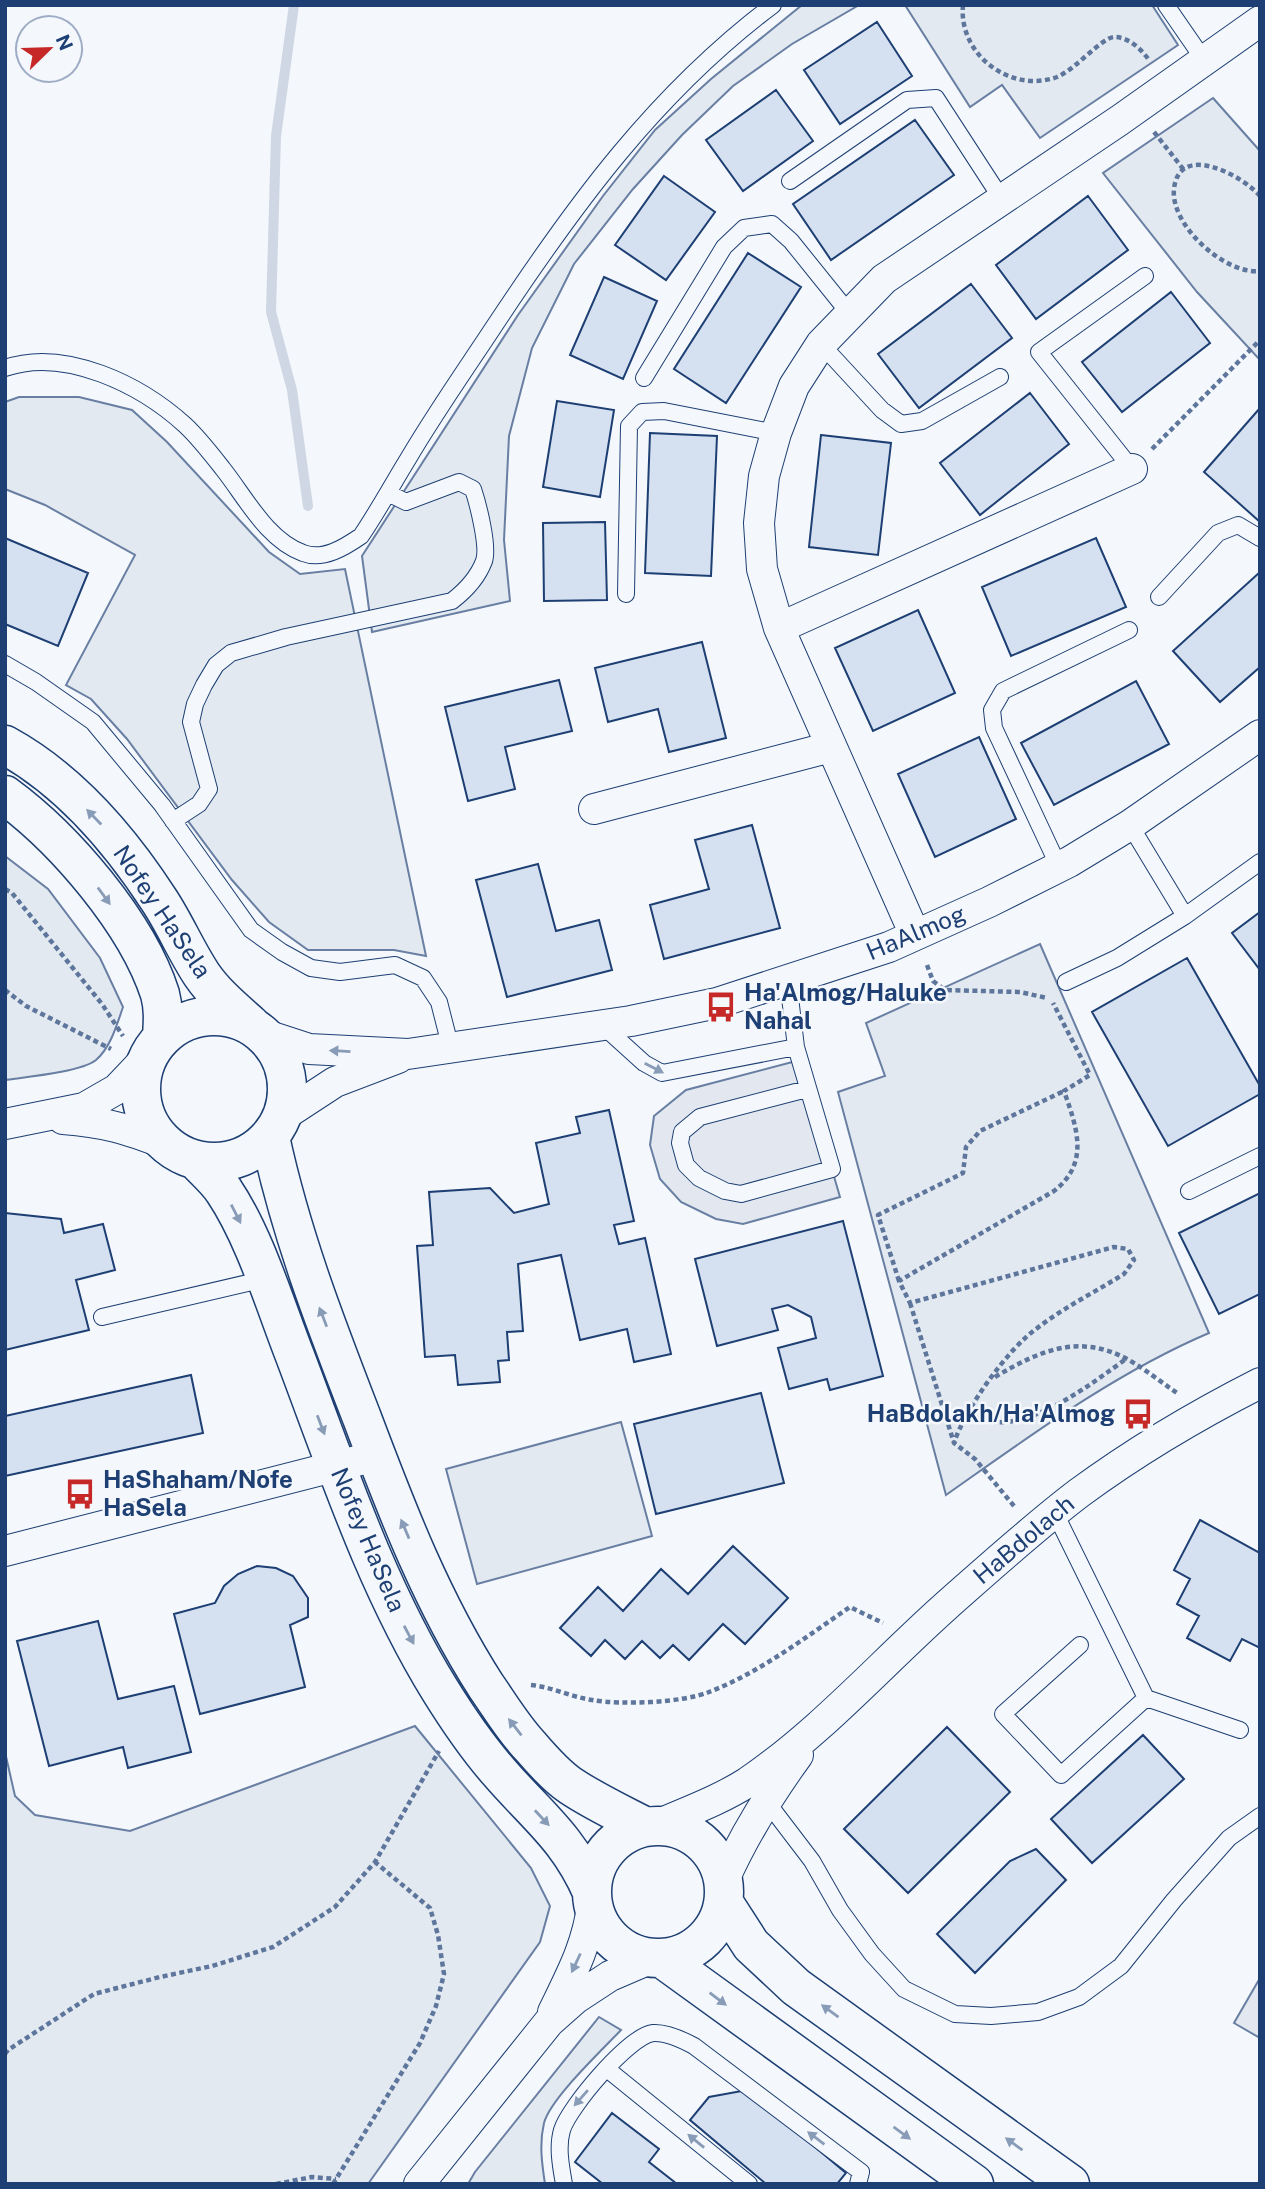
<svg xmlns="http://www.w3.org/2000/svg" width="1265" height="2189" font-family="'Public Sans',sans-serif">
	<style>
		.green { fill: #e3e9f0; stroke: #687fa3; stroke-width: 2 }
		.parking { fill: #e3e8f0; stroke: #687fa3; stroke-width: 2 }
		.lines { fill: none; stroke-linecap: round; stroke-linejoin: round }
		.stream { stroke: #cfd7e4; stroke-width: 10 }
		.building { fill: #d5e0f0; stroke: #1d3f73; stroke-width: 2 }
		.lane-casing { stroke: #1d3f73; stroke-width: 18 }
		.street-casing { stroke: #1d3f73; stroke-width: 32 }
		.secondary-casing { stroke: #1d3f73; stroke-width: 41 }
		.path { stroke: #5e769c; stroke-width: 4.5; stroke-dasharray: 5 3.5; stroke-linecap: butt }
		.lane { stroke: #f4f7fb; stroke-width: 16 }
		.street { stroke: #f4f7fb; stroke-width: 30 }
		.secondary { stroke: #f4f7fb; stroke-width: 38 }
		.oneway { fill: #889bb7 }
		.labels { text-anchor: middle; stroke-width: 5; stroke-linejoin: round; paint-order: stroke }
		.street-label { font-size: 24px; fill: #1d3f73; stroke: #f4f7fb }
		.poi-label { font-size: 24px; font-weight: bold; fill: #1d3f73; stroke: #f4f7fb; text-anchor: start }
	</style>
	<rect width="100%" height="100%" fill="#f4f7fb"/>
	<path class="green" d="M802,5H859L792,44L733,86L682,135L633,189L574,264L532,348L509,436L504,540L510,601L372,632L362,556L518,315L603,196L655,130L711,79Z
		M905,5H1152L1178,45L1040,138L1002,85L970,107Z
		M1213,98L1260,151V360L1197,292L1103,173Z
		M19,397H79L132,410L167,442L269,552L300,574L345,569L426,956L394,950H308L269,922L232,880L127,739L91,699L66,685L135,555L45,505L5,489V402Z
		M5,856L48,889L100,958L123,1007C117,1024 111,1047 96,1060C81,1072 26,1077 5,1080Z
		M1040,944L1209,1333C1115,1373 1030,1436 946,1495L838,1092L885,1076L866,1023Z
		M621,1422L652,1536L477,1584L446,1469Z
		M415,1726L531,1868L550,1906L540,1942L368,2184H5V1752L15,1796L35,1815L130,1831Z
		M599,2017L621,2030C602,2050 550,2099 544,2123C539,2144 542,2164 545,2184H468L475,2172Z"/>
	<path class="parking" d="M800,1060L840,1197L743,1224L716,1219L681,1202L660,1179L650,1145L654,1116L686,1090Z
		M1260,1978V2038L1234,2023Z"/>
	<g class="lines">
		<path class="stream" d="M294,5L276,136L271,312L292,390L308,506"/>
	</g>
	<path class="building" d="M877,22L912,76L840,124L804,70Z
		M776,90L813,141L743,191L706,140Z
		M915,120L954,175L831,260L793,204Z
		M664,176L715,212L666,280L615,245Z
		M1088,196L1128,250L1036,319L996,265Z
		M748,253L801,287L726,403L674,369Z
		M604,277L657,301L623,379L570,355Z
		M971,284L1012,338L919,408L878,354Z
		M1171,292L1210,343L1122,412L1082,362Z
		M1030,393L1069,444L980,515L940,463Z
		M557,401L614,410L600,497L543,487Z
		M1260,408V522L1204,472Z
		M650,433L717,436L711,576L645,573Z
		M821,435L891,443L878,555L809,547Z
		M605,522L607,600L544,601L543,523Z
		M5,538L88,573L58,646L5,624Z
		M1096,538L1126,607L1011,656L982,587Z
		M1260,572V667L1220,702L1173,651Z
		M918,610L955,693L873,731L835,648Z
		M702,642L726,738L669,752L658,709L608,722L595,668Z
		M559,680L572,731L505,747L515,789L468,801L445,707Z
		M1136,681L1169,744L1054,805L1021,743Z
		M979,737L1016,819L935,857L898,774Z
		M752,825L780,928L664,959L650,905L709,889L695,840Z
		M538,864L556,931L599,920L612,970L507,997L476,880Z
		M1260,912V970L1232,933Z
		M1187,958L1260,1086V1094L1168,1146L1092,1012Z
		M609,1110L634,1221L614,1225L619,1244L645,1238L671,1354L634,1362L627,1329L580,1340L561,1255L518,1264L523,1331L507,1332L509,1360L498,1361L500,1382L458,1385L455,1355L425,1357L417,1246L433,1245L429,1192L490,1188L514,1213L549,1204L536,1143L580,1133L576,1117Z
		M1260,1193V1294L1219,1314L1179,1233Z
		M5,1213L61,1219L64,1233L103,1224L115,1270L76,1280L89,1330L5,1350Z
		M843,1221L883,1376L830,1390L827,1379L789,1389L778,1348L816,1338L811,1317L788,1305L772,1309L778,1330L717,1346L695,1259Z
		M191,1375L203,1433L5,1476V1416Z
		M761,1393L784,1483L656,1514L634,1424Z
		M1200,1520L1260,1553V1648L1242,1639L1230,1661L1187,1638L1199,1616L1177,1604L1190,1579L1174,1570Z
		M733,1546L788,1598L745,1644L723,1624L689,1660L673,1645L660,1658L642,1641L625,1659L605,1640L591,1656L560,1628L598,1587L623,1611L661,1569L688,1594Z
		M257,1566L276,1568L293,1576L308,1598V1617L290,1625L305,1687L200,1714L174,1614L215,1603L224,1586L238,1574Z
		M98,1621L118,1699L174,1686L191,1752L128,1768L123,1747L49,1766L17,1641Z
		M947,1727L1010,1792L908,1893L844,1829Z
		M1143,1735L1184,1779L1092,1863L1051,1819Z
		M1036,1849L1066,1880L975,1973L937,1934L1010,1861Z
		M747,2090L846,2173L837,2184H766L690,2120L709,2097Z
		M612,2113L659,2149L649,2162L677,2184H603L575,2162Z"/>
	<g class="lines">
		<g class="lane-casing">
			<path id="lane" d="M1166,5L1204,60
				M790,181L907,100L936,98L1001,198
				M821,344L882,410L901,424L922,421L1000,377
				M5,368C65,347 141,385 185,425C199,438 212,455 223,469C246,498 267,540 303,553C323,561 345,547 361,536C378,511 392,485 408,459C435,413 466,369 495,325C575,204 656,93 773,5
				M644,378L724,247L744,228L772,224L791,241L849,313
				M1132,469L1039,352L1145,276
				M626,594L629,426L642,412L664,411L776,433
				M1159,597L1218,533L1238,525L1260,538
				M5,664L36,682L93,722L162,805L251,930L282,952L311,968L340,972L395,965L423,978L439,1002L451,1049
				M173,821L199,804L209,789L191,722L195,704L204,685L216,665L231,653L286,637L452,601C465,591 478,577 484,561C489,547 478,504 473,489L459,482L406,502L388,493
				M1130,825L1185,916
				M1059,867L994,728L992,710L1003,691L1129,630
				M1066,982L1117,958L1185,916L1260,862
				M602,1025L644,1063L662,1073L796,1047L788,981
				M796,1047L832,1169L741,1194L725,1191L699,1178L686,1165L680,1143L682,1132L700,1117L807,1089
				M1189,1191L1260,1156
				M102,1317L265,1279
				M1055,1513L1146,1698L1061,1775L1003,1714L1080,1645
				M1146,1698L1240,1730
				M764,1798L812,1861L840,1910L872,1954L904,1989L955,2014L991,2016L1038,2012L1079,1997L1121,1966L1174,1900L1229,1838L1260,1816
				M607,2069L749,2184
				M564,2184C561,2167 557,2147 562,2130C569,2107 629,2036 653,2033C667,2032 683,2040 694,2046L861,2172L858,2184"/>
		</g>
		<g class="street-casing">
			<path id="street" d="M779,628L1132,469
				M594,809L831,747
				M915,935L779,628L762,569L759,523L764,476L776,433L794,386L821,344L884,279L1120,120L1260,21
				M263,1034L309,1049L408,1054L631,1021L717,1003L889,947L989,902L1069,862L1130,825L1260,735
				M283,1116L335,1082L398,1058
				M63,1119C105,1122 127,1129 166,1144
				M5,1124L84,1108L117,1089L152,1052
				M5,1551L376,1456
				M657,1825C687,1812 720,1800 748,1782C821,1732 880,1665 946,1606C989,1568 1033,1528 1079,1493C1136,1451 1197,1415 1260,1383
				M724,1880C744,1835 769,1795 798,1755
				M553,2012C572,1973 587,1946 593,1902
				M419,2184L549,2022L575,1999L610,1976L652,1958"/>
		</g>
		<g class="secondary-casing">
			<path id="secondary" d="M5,745C69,780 120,840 159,900C175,924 186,951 202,975C215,994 233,1009 251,1025
				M5,795C65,839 137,923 160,994C164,1009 163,1022 162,1037
				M141 1089a73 73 0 1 1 146 0a73 73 0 1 1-146 0Z
				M270,1137C291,1235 326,1325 362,1418C397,1511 432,1602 486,1686C500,1706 513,1728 530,1746C542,1760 556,1776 571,1786C595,1802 621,1814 646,1827
				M196,1160C205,1170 217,1180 224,1191C255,1237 275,1305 295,1356C338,1470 376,1586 440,1690C458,1719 477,1747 499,1772C536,1815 568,1837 592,1892
				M592 1892a66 66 0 1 1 132 0a66 66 0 1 1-132 0Z
				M724,1903L751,1945L796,1987L1070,2184
				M663,1959L974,2184"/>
		</g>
		<path class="path" d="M963,5C958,54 1010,94 1057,77C1075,70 1101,38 1114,37C1129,37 1141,49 1149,60
			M1154,132L1184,170
			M1260,196C1243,176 1179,141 1174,189C1170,225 1225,275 1260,271
			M1152,449L1260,340
			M5,889L12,893L102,1004L123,1036
			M927,965L933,981L945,990L1020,992L1047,998
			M5,990L26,1006L111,1049
			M899,1281L878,1215L963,1173L966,1147L980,1131L1064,1091
			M910,1303L954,1443
			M995,1377C1039,1351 1078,1333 1127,1359C1145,1369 1161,1382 1177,1393
			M967,1414C973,1416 981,1420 988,1421C1032,1430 1091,1384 1126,1359
			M1014,1506L975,1459L954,1443C965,1409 1007,1350 1036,1329C1063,1308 1095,1292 1124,1274L1134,1260L1128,1249L1114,1247L910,1303L899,1281L1054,1191C1090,1163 1077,1128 1064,1091L1090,1075L1053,1003
			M531,1685C552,1687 571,1697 592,1700C621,1705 682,1703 709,1692C759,1673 806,1637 850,1607L883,1623
			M5,2054L8,2050L94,1994L160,1977L212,1966L273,1947L335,1907L375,1862L439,1751
			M276,2184L312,2177L336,2179
			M333,2184L420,2043L436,2006L444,1974L438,1935L430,1908L375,1862"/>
		<use href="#lane" class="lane"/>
		<use href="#street" class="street"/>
		<use href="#secondary" class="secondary"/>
	</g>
	<defs><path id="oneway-solid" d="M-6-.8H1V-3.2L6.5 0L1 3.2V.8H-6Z" transform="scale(1.75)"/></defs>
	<g class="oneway">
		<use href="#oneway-solid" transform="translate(94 817) rotate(-134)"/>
		<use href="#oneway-solid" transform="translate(104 896) rotate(54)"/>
		<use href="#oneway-solid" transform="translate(340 1051) rotate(-177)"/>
		<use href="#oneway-solid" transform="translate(654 1068) rotate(27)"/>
		<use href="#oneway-solid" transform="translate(236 1214) rotate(63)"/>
		<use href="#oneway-solid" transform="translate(323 1317) rotate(-111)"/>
		<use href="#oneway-solid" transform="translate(321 1425) rotate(69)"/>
		<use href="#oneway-solid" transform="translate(405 1529) rotate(-113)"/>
		<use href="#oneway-solid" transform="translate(409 1635) rotate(62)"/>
		<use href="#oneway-solid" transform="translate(515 1727) rotate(-128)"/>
		<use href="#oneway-solid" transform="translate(542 1818) rotate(47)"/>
		<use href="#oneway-solid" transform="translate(576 1963) rotate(115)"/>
		<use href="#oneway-solid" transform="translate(718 1999) rotate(37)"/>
		<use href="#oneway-solid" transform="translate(830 2011) rotate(-144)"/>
		<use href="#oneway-solid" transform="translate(581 2098) rotate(131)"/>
		<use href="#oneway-solid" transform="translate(902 2133) rotate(36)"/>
		<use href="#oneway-solid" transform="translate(816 2138) rotate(-143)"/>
		<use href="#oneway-solid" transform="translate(696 2141) rotate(-141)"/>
		<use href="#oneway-solid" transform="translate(1014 2144) rotate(-144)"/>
	</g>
	<defs>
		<g id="bus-bare" transform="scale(2.415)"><path d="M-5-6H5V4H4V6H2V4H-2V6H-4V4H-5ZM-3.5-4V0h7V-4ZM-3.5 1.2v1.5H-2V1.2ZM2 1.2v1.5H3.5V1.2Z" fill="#c62828" stroke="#f4f7fb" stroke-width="2.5" paint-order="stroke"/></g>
	</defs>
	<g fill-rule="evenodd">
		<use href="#bus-bare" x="721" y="1007"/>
		<use href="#bus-bare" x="1138" y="1414"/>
		<use href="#bus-bare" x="80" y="1494"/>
	</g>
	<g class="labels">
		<g class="street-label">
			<text transform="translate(162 912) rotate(56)" y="8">Nofey HaSela</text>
			<text transform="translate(916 933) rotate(-23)" y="8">HaAlmog</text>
			<text transform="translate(368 1540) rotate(67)" y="8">Nofey HaSela</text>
			<text transform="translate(1024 1540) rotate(-40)" y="8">HaBdolach</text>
		</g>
		<g class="poi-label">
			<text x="744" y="1001">Ha'Almog/Haluke<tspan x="744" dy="28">Nahal</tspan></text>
			<text x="1115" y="1422" text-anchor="end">HaBdolakh/Ha'Almog</text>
			<text x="103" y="1488">HaShaham/Nofe<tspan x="103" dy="28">HaSela</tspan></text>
		</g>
	</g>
	<rect width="1265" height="2189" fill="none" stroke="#1d3f73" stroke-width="14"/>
	<g transform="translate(49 49) rotate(67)"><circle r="33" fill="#f4f7fb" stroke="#9eadc5" stroke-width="2"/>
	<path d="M0-5L12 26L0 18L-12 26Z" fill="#c62828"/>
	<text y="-10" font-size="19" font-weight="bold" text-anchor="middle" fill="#1d3f73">N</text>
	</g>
</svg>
